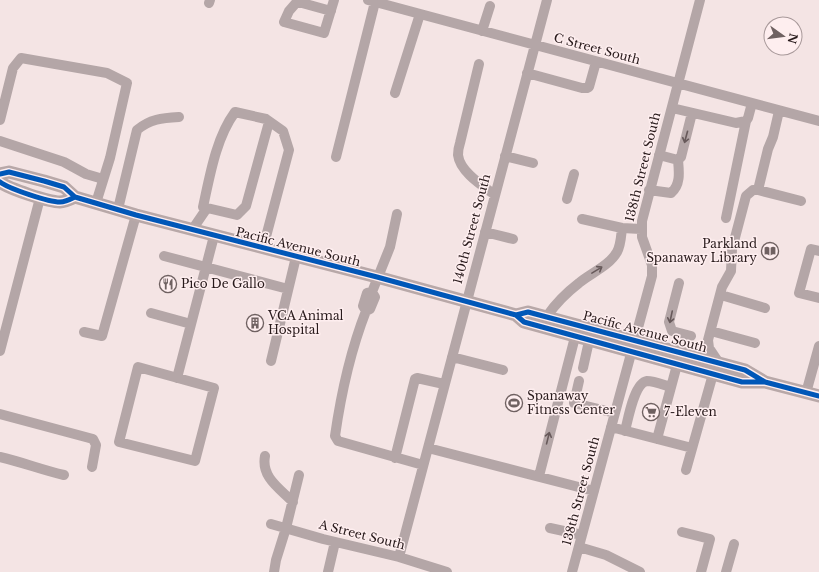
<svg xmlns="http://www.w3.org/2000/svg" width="819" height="572" font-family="'Libre Baskerville',serif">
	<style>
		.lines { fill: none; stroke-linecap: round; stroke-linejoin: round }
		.minor { stroke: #b4a6a7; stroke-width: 10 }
		.major { stroke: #b8a8a8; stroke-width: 13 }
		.cycleway-casing { stroke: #feeeef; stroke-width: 8 }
		.cycleway { stroke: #0057b8; stroke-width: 5 }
		.oneway { stroke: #67595a }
		.labels { text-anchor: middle; stroke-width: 3; stroke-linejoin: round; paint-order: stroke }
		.street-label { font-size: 12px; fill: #281a1b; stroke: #feeeef }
		.poi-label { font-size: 12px; fill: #281a1b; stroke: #feeeef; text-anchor: start }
	</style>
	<rect width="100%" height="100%" fill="#f4e4e4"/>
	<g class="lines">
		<path class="minor" d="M368,0L819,121
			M209,3L210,0
			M331,11L302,3H296L289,11L284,22L324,33L334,0
			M482,31L490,6
			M479,64L460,143C459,146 458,152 458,155C460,172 483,186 495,195
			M527,73L582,88H587L589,87L596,62
			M395,93L420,14
			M672,108L736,123L746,121
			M0,120L13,68L21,58L107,73L127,83L110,158L96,203
			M0,141L64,162L86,174L103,179
			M659,155L678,160
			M505,156L533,163
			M336,157L375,2
			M649,190L671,193C681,185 679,171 678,160L681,157L692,113
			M758,190L768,149L773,137L779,111
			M567,199L574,174
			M118,209L137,130C150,119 162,118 179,117
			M726,218L746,121L748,118L752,103
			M582,219L622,228L641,229
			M192,230L207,208
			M485,232L513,239
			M263,248L289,150L283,131L266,119L235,112C216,138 210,175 203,207L237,215L246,206L269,122
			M819,251L811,249L799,293L819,298
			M164,256L288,289
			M679,283L669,322L672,331L691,336
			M372,292L375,297L370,309L366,311L363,306L367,293L372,292L390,247L397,214
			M721,295L765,308
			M366,311C350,352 341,394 335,436L338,441L423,465
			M151,313L191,324
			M547,316C556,303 566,293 579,283C591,273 609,266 617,252C621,245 621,236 622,228
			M711,331L755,343
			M84,332L102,336L136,215
			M0,351L40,198
			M452,357L503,370
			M271,361L296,257
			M719,363L709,348L708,340L722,287L731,271L732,249L746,196L753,190H758L801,201
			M138,367L214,388L195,461L119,442Z
			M583,368L589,341
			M177,378L214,236
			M579,381L574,403L615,413
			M806,393L819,346
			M0,414L93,439L96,445L92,467
			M611,427L692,448
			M625,431C628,420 634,383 647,381C654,381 664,385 671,387
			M657,439L677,365
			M428,448L594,491
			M265,456C261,477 279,488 293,502
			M0,457C22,462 42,470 64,475
			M395,458L415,379L417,378L444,384
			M686,470L713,374
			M539,476L575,337
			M271,524L323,539L399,557L447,572
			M550,528L582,535
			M682,532L710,539L701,572
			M579,547L606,555L640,572
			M399,557L547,0
			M274,572L276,560L286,528L299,475
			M328,572L335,542
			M572,572L652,276V265L642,237V221L700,0
			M726,572L734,544"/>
		<path class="major" d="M0,174L9,172L44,181L64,187L75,197L136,215L377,277L516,315L524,322L742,382H765L819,396
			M0,182C9,189 49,202 60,202C65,202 71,199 75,197
			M516,315L528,312L745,370L765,382"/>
		<g class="cycleway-casing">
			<path id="cycleway" d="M0,174L9,172L44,181L64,187L75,197L136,215L377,277L516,315L524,322L742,382H765L819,396
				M0,182C9,189 49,202 60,202C65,202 71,199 75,197
				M516,315L528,312L745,370L765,382"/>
		</g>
		<use href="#cycleway" class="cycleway"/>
	</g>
	<defs><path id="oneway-shaft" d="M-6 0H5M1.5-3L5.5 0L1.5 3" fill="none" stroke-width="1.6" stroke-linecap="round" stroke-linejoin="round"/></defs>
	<g class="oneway">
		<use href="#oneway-shaft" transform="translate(686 137) rotate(105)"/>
		<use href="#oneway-shaft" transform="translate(597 270) rotate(-31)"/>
		<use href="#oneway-shaft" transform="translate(671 317) rotate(102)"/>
		<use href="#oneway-shaft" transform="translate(548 438) rotate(-76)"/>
	</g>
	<defs>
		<g id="library-ring" transform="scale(0.9)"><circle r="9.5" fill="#feeeef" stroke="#6f6161" stroke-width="1.5"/><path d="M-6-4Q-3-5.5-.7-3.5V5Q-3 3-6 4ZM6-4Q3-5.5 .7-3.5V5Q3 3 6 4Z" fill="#6f6161"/></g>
		<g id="restaurant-ring" transform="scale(0.9)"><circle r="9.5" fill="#feeeef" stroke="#6f6161" stroke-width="1.5"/><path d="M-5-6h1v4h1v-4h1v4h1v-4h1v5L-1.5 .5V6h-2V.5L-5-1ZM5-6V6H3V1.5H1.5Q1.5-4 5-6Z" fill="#6f6161"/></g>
		<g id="building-ring" transform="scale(0.9)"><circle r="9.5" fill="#feeeef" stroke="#6f6161" stroke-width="1.5"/><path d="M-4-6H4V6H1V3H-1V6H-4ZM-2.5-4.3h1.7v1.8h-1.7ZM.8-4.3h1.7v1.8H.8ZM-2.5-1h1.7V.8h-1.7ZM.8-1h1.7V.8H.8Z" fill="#6f6161"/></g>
		<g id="stadium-ring" transform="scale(0.9)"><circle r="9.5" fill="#feeeef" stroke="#6f6161" stroke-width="1.5"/><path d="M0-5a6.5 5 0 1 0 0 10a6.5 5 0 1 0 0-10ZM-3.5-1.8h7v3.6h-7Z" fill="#6f6161"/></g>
		<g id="supermarket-ring" transform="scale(0.9)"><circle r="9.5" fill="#feeeef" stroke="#6f6161" stroke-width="1.5"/><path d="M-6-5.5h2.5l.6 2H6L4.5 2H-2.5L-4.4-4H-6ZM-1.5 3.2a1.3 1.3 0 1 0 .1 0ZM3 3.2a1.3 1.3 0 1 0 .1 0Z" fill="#6f6161"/></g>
	</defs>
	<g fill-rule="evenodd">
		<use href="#library-ring" x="770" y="251"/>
		<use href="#restaurant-ring" x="168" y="284"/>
		<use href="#building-ring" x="255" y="323"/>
		<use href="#stadium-ring" x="514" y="403"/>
		<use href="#supermarket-ring" x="651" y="412"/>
	</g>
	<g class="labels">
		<g class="street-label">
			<text transform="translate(597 49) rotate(15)" y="4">C Street South</text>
			<text transform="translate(643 167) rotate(-76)" y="4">138th Street South</text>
			<text transform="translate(472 229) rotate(-75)" y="4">140th Street South</text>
			<text transform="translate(298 247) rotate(14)" y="4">Pacific Avenue South</text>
			<text transform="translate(645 332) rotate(15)" y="4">Pacific Avenue South</text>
			<text transform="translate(581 491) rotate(-75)" y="4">138th Street South</text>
			<text transform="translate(362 535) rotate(14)" y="4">A Street South</text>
		</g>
		<g class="poi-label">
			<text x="757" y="248" text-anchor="end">Parkland<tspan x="757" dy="14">Spanaway Library</tspan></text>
			<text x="181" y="288">Pico De Gallo</text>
			<text x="268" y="320">VCA Animal<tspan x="268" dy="14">Hospital</tspan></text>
			<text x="527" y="400">Spanaway<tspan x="527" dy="14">Fitness Center</tspan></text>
			<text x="664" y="416">7-Eleven</text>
		</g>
	</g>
	<g transform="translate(783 36) rotate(104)"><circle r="19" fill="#feeeef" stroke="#a8999a"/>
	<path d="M0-3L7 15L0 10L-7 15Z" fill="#6f6161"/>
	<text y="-6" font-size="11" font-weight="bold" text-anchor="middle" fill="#281a1b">N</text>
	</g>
</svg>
